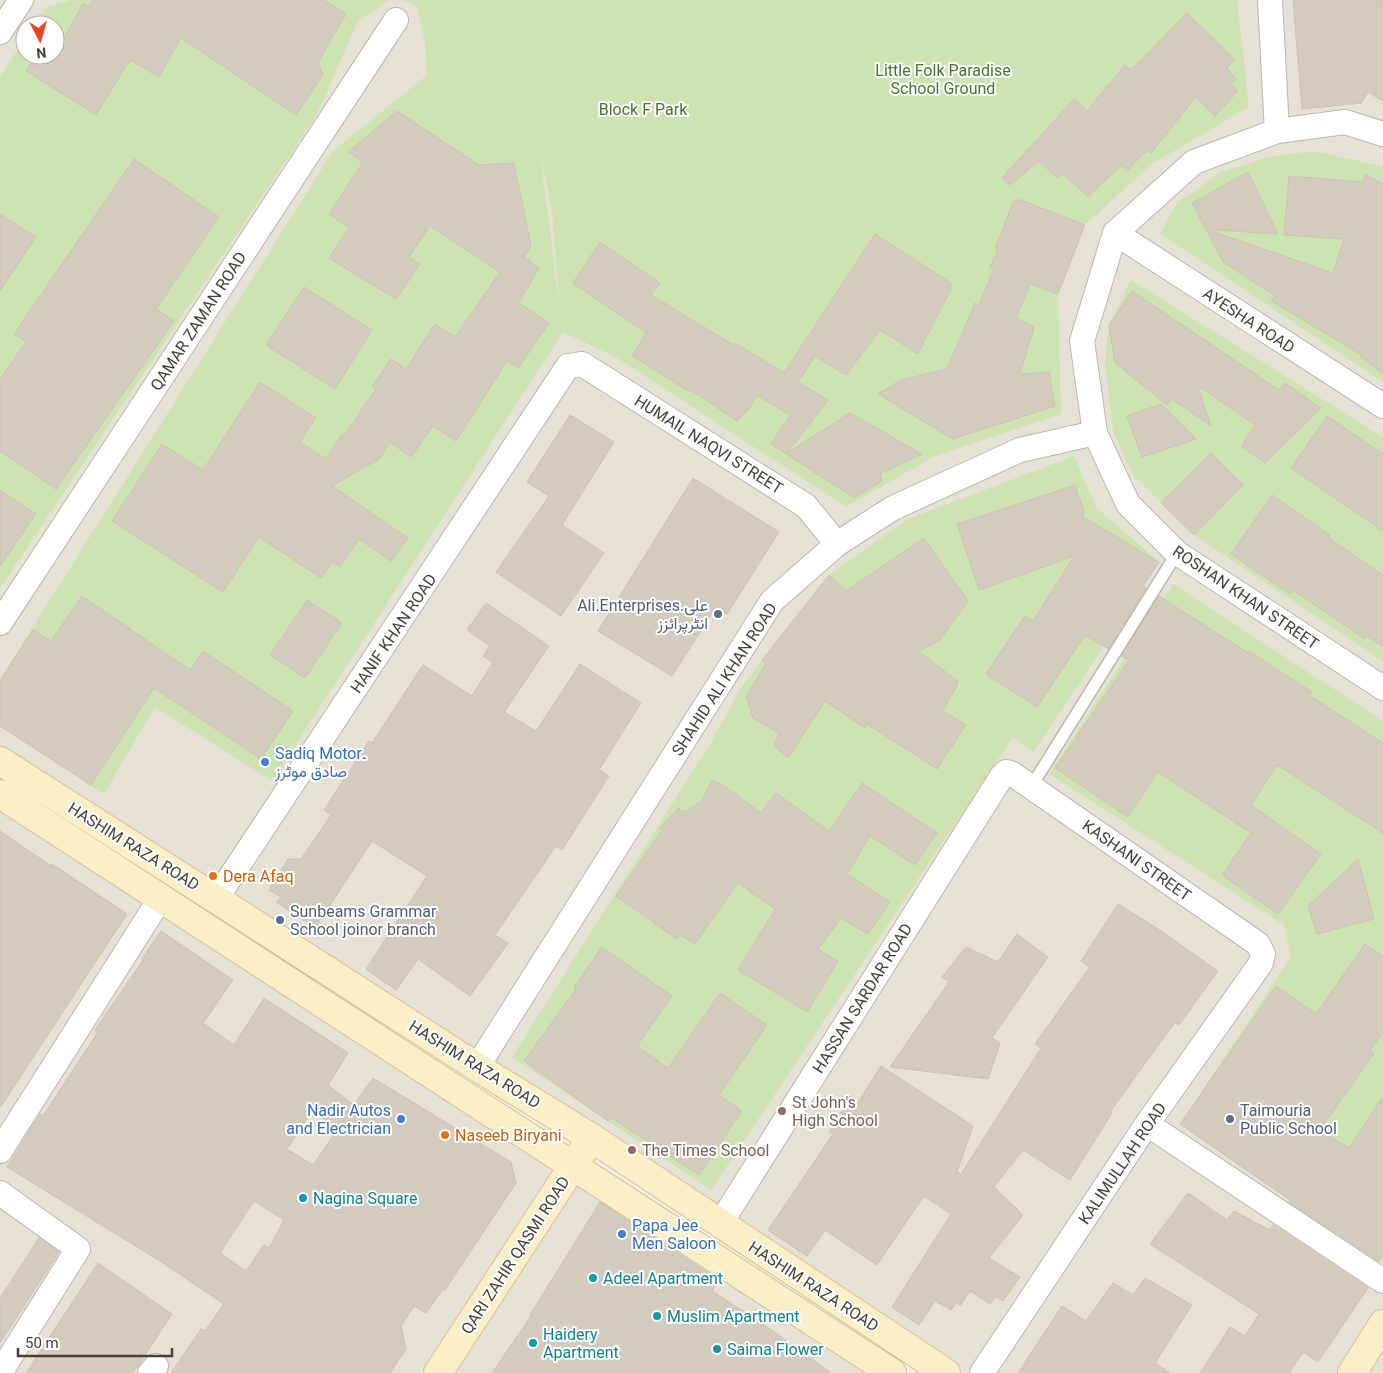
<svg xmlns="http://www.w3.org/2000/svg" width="1383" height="1373" font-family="Roboto,Vazirmatn,sans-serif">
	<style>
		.residential { fill: #e6e1d5; fill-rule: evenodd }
		.green { fill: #cde4b2; fill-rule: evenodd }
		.building { fill: #d3cbbd; stroke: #cdc2b1; fill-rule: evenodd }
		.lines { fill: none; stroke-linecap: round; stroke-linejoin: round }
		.lane-casing { stroke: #bdb7aa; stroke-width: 14 }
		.street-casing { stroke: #bdb7aa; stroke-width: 26 }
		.secondary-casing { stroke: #cfc299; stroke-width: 30 }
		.lane { stroke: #fff; stroke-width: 11 }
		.street { stroke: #fff; stroke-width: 24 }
		.secondary { stroke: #fbefc8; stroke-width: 28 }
		.service-dot { fill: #5c6f8a; stroke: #fff; stroke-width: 2 }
		.shop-dot { fill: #3f7fe0; stroke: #fff; stroke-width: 2 }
		.food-dot { fill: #e8710a; stroke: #fff; stroke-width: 2 }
		.education-dot { fill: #8d6e63; stroke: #fff; stroke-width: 2 }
		.culture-dot { fill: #0f9aa8; stroke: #fff; stroke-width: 2 }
		.labels { text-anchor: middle; stroke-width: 4; stroke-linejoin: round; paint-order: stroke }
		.park-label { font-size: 16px; fill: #47732d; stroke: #fff }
		.street-label { font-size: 16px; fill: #453f36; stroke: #fff }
		.service-label { font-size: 16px; fill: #4e5e75; stroke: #fff; text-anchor: start }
		.shop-label { font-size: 16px; fill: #366cbe; stroke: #fff; text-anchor: start }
		.food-label { font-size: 16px; fill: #c56008; stroke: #fff; text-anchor: start }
		.education-label { font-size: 16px; fill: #785e54; stroke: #fff; text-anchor: start }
		.culture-label { font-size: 16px; fill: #0d838f; stroke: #fff; text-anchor: start }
	</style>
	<rect width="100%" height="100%" fill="#f2efe7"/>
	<path class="residential" d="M0,0H1383V1373H951L0,756ZM25,25H55V55H25Z
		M0,795L882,1373H0Z"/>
	<path class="green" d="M72,0H389L358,21L317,114L0,588V76L25,39V55H55V25H34L46,7Z
		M402,0H1237L1249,107L1152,164L1085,225L1058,294L1061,414L935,456L846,507L617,358L563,332L272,781L155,707L104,794L0,726V679L333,151L427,75L425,43L416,5ZM540,152L552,211L560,312V311Z
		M1313,151L1383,166V382L1160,234L1177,203L1219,173L1268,157Z
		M1131,280L1383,437V661L1194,535L1133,475L1113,432L1105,362L1109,325Z
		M1074,456L1096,507L1159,562L1034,752L1013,737L711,1190L512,1057L710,744L742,686L829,575L908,519Z
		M1173,584L1383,721V1265L1180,1124L1291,957L1284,925L1049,774Z"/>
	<path class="building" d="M93,0H324L346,14L318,62L323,75L296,115L181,38L159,77L130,60L96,115L26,71L36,55H55V32L64,38L83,4L89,6Z
		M1293,0H1383V101L1368,92L1361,103L1302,109Z
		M1187,13L1234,59L1227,68L1236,79L1231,85L1238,91L1215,116L1196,97L1151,153L1147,150L1127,171L1122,165L1088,196L1063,174L1057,178L1039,161L1010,185L1002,178L1074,99L1087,111L1125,65L1131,70Z
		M397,111L479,165L514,163L531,246L524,257L539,268L519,303L549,323L518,368L507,361L456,441L433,426L411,457L390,442L379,459L332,486L408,538L391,561L359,539L340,567L333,562L321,578L259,537L223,592L112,521L162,444L203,470L260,382L316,418L300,442L326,459L342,434L344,436L376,389L372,387L391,359L406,369L435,324L455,337L500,272L430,226L409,257L420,264L396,299L329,258L349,228L329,214L363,162L348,152Z
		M134,159L219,217L156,309L174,321L56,489L0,451V379L26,342L14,334Z
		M1248,172L1278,234L1217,230V233L1333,273L1344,239L1284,235L1289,176L1363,182L1365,175L1383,183V373L1360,357L1362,355L1271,301L1275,296L1223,262L1192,203Z
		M1014,200H1021L1085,225L1058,294L1030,284L1016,318L1034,327L1020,374L1049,372L1055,406L953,439L878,394L901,380L947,369L975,303L979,305L994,269L990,267L998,249L995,248Z
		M0,214L36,237L0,291Z
		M875,234L951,283V289L918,354L880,330L846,375L815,356L798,382L828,400L787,453L850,413L922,454L880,474L882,481L854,498L771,444L790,415L757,395L749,409L737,421L691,390L690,392L632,356L646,333L573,283L600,242L660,283L651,295L734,345L735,343L784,373Z
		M304,287L372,330L335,389L266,345Z
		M1132,291L1279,390L1285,383L1321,408L1265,463L1241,446L1255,425L1197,385L1211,426L1172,399L1167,405L1115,363L1109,325Z
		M1161,404L1196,439L1142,457L1127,416Z
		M570,415L614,442L562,525L604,553L561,616L496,572L549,496L527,482Z
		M1327,416L1383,454V531L1291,468Z
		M1211,453L1243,485L1194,535L1161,503Z
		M693,478L779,532L727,614L716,607L672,676L598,631Z
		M1075,485L1084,510L1083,517L1159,562L1143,586L1146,588L1109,649L1085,635L1037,707L986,674L1025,616L1033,621L1074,556L979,590L957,524Z
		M0,490L36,514L0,566Z
		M1272,495L1330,535L1329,538L1383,575V646L1367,636L1365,639L1293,590L1290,594L1231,554Z
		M924,538L968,601L939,641L918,651L959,682L943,711L966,725L937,769L867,724L865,728L825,701L788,758L774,746L779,733L753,718L746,697L766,663L762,660L829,575L846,591Z
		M82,596L190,670L203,651L293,711L261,759L154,688L91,785L0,726V681L33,630L51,641Z
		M1159,596L1248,653L1249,651L1312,692L1309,695L1383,743V833L1277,765L1251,805L1321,854L1278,914L1222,875L1251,833L1158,772L1128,817L1055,768L1129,660L1121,656Z
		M307,600L342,623L305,678L270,655Z
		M486,603L549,646L504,712L536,731L580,664L641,703L599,770L609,776L562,850L556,846L495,935L508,943L470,996L418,959L396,990L366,969L427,876L372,841L315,928L276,902L281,897L269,890L288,859H301L331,815L324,810L369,741L372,743L423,665L472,696L493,662L483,656L490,646L467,630Z
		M712,780L724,786L761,813L776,793L829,831L862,783L937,833L915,865L870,836L847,874L890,902L868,934L841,918L818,949L838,961L807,1012L738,970L775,909L738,883L695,944L680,935L677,939L616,896L662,830L660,828L678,808L685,812L702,801Z
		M0,831L51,866L52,864L127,914L0,1108Z
		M1358,859L1374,919L1317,934L1308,906Z
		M1118,904L1155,927L1218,971L1179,1025L1175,1022L1110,1112L1112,1113L1070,1180L1023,1150L994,1187L1023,1215L989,1258L1020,1277L1003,1301L996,1297L990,1304L970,1291L960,1306L956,1303L951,1310L935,1301L919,1325L892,1307L951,1214L924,1196L877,1265L825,1230L807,1256L768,1230L833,1134L829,1132L851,1098L858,1102L881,1066L973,1126L957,1172L961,1174L1041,1048L1035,1044L1090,967L1081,961Z
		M161,931L233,980L203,1023L234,1045L264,998L348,1053L328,1085L354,1105L373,1078L511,1162L516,1183L445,1290L443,1289L426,1313L414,1306L401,1326L406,1349L390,1373H171L201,1329L205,1331L224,1304L160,1261L7,1167L40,1114L43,1116L98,1032L95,1030L143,960L142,959ZM312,1111L338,1129L313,1165L287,1149ZM254,1201L284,1220L269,1248L264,1245L246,1271L220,1253Z
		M1017,934L1048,957L992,1038L1000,1043L988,1079L890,1067L949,982L942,977L966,947L998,962Z
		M1365,944L1383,956V1032L1370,1051L1374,1053L1320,1130L1349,1148L1383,1097V1254L1378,1261L1289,1202L1290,1200L1180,1124L1276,986L1316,1014Z
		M602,947L672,996L637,1046L668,1068L720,993L767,1025L719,1095L742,1111L699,1175L610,1117L608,1121L524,1061L576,989L574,987Z
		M1188,1193L1227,1220L1234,1211L1270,1230L1273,1225L1368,1288L1318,1362L1303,1352L1289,1373H1200L1230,1327L1245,1336L1259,1314L1150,1244Z
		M600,1202L719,1280L712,1291L766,1326L831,1373H492L531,1316L530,1315Z
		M39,1238L59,1252L0,1343V1298Z
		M98,1263L172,1314L133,1373H26Z
		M1145,1278L1192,1305L1155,1363L1170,1373H1018L1062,1306L1086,1321L1113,1283L1133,1295Z"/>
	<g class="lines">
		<g class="lane-casing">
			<path id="lane" d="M1031,787L1177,553"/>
		</g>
		<g class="street-casing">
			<path id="street" d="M1270,0L1277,131
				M0,32L21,0
				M1115,233L1082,341L1095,433L1128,504L1177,553L1383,688
				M1115,233L1383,406
				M1115,233L1194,162L1277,131L1345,122L1383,134
				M0,623L396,20
				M216,899L568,366L582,364L806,506L837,544
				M477,1067L772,601L837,544L893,508L1020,450L1095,433
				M1147,1124L1383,1281
				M0,1151L160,899
				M0,1193L78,1249L0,1373
				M720,1224L1002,776L1006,772L1011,773L1258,944L1263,954L1261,963L1147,1124L982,1373
				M150,1373L156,1366"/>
		</g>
		<g class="secondary-casing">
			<path id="secondary" d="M0,761L216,899L477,1067L592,1138L946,1373
				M0,794L892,1373
				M438,1373L584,1149
				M1352,1373L1383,1324"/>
		</g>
		<use href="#lane" class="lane"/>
		<use href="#street" class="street"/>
		<use href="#secondary" class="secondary"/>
	</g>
	<g class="service-dot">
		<circle cx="718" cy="614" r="5"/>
		<circle cx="280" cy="920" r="5"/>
		<circle cx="1230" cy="1119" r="5"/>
	</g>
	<g class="shop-dot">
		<circle cx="265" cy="762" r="5"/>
		<circle cx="401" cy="1119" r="5"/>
		<circle cx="622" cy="1234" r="5"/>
	</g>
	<g class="food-dot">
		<circle cx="213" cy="876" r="5"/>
		<circle cx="445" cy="1135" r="5"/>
	</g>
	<g class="education-dot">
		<circle cx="782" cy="1111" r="5"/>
		<circle cx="632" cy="1150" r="5"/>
	</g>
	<g class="culture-dot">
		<circle cx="303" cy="1198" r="5"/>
		<circle cx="593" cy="1278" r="5"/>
		<circle cx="657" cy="1316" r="5"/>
		<circle cx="533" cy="1343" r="5"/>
		<circle cx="717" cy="1349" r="5"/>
	</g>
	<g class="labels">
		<g class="park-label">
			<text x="943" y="76">Little Folk Paradise<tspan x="943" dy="18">School Ground</tspan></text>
			<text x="643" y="115">Block F Park</text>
		</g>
		<g class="street-label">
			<text transform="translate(1249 320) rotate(33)" y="6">AYESHA ROAD</text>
			<text transform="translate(198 321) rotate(-57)" y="6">QAMAR ZAMAN ROAD</text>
			<text transform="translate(709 444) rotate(32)" y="6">HUMAIL NAQVI STREET</text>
			<text transform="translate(1246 597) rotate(34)" y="6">ROSHAN KHAN STREET</text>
			<text transform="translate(393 633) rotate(-56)" y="6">HANIF KHAN ROAD</text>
			<text transform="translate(724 679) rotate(-57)" y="6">SHAHID ALI KHAN ROAD</text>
			<text transform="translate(134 846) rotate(32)" y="6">HASHIM RAZA ROAD</text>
			<text transform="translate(1137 860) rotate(35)" y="6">KASHANI STREET</text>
			<text transform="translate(862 998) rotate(-58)" y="6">HASSAN SARDAR ROAD</text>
			<text transform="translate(475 1064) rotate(32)" y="6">HASHIM RAZA ROAD</text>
			<text transform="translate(1122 1163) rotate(-56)" y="6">KALIMULLAH ROAD</text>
			<text transform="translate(515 1255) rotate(-57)" y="6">QARI ZAHIR QASMI ROAD</text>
			<text transform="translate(814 1286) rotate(33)" y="6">HASHIM RAZA ROAD</text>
		</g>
		<g class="service-label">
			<text x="708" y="611" text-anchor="end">Ali.Enterprises.علی<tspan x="708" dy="18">انٹرپرائزز</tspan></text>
			<text x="290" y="917">Sunbeams Grammar<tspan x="290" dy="18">School joinor branch</tspan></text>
			<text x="1240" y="1116">Taimouria<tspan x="1240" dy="18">Public School</tspan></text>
		</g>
		<g class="shop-label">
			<text x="275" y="759">Sadiq Motor۔<tspan x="275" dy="18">صادق موٹرز</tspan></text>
			<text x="391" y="1116" text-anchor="end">Nadir Autos<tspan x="391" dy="18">and Electrician</tspan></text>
			<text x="632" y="1231">Papa Jee<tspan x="632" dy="18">Men Saloon</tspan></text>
		</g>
		<g class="food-label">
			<text x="223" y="882">Dera Afaq</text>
			<text x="455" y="1141">Naseeb Biryani</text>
		</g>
		<g class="education-label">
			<text x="792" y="1108">St John's<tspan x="792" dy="18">High School</tspan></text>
			<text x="642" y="1156">The Times School</text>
		</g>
		<g class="culture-label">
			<text x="313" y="1204">Nagina Square</text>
			<text x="603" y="1284">Adeel Apartment</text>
			<text x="667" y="1322">Muslim Apartment</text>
			<text x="543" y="1340">Haidery<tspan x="543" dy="18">Apartment</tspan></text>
			<text x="727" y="1355">Saima Flower</text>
		</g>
	</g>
	<g transform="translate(40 40) rotate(174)"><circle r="24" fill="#ffffff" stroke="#b5b2af"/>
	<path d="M0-4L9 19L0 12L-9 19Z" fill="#ec4424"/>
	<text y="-8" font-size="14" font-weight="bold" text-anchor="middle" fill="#453f36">N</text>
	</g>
	<path d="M18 1348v8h154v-8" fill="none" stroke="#453f36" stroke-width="2.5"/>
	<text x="25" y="1348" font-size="15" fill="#453f36" stroke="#ffffff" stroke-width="4" paint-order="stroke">50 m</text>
</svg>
